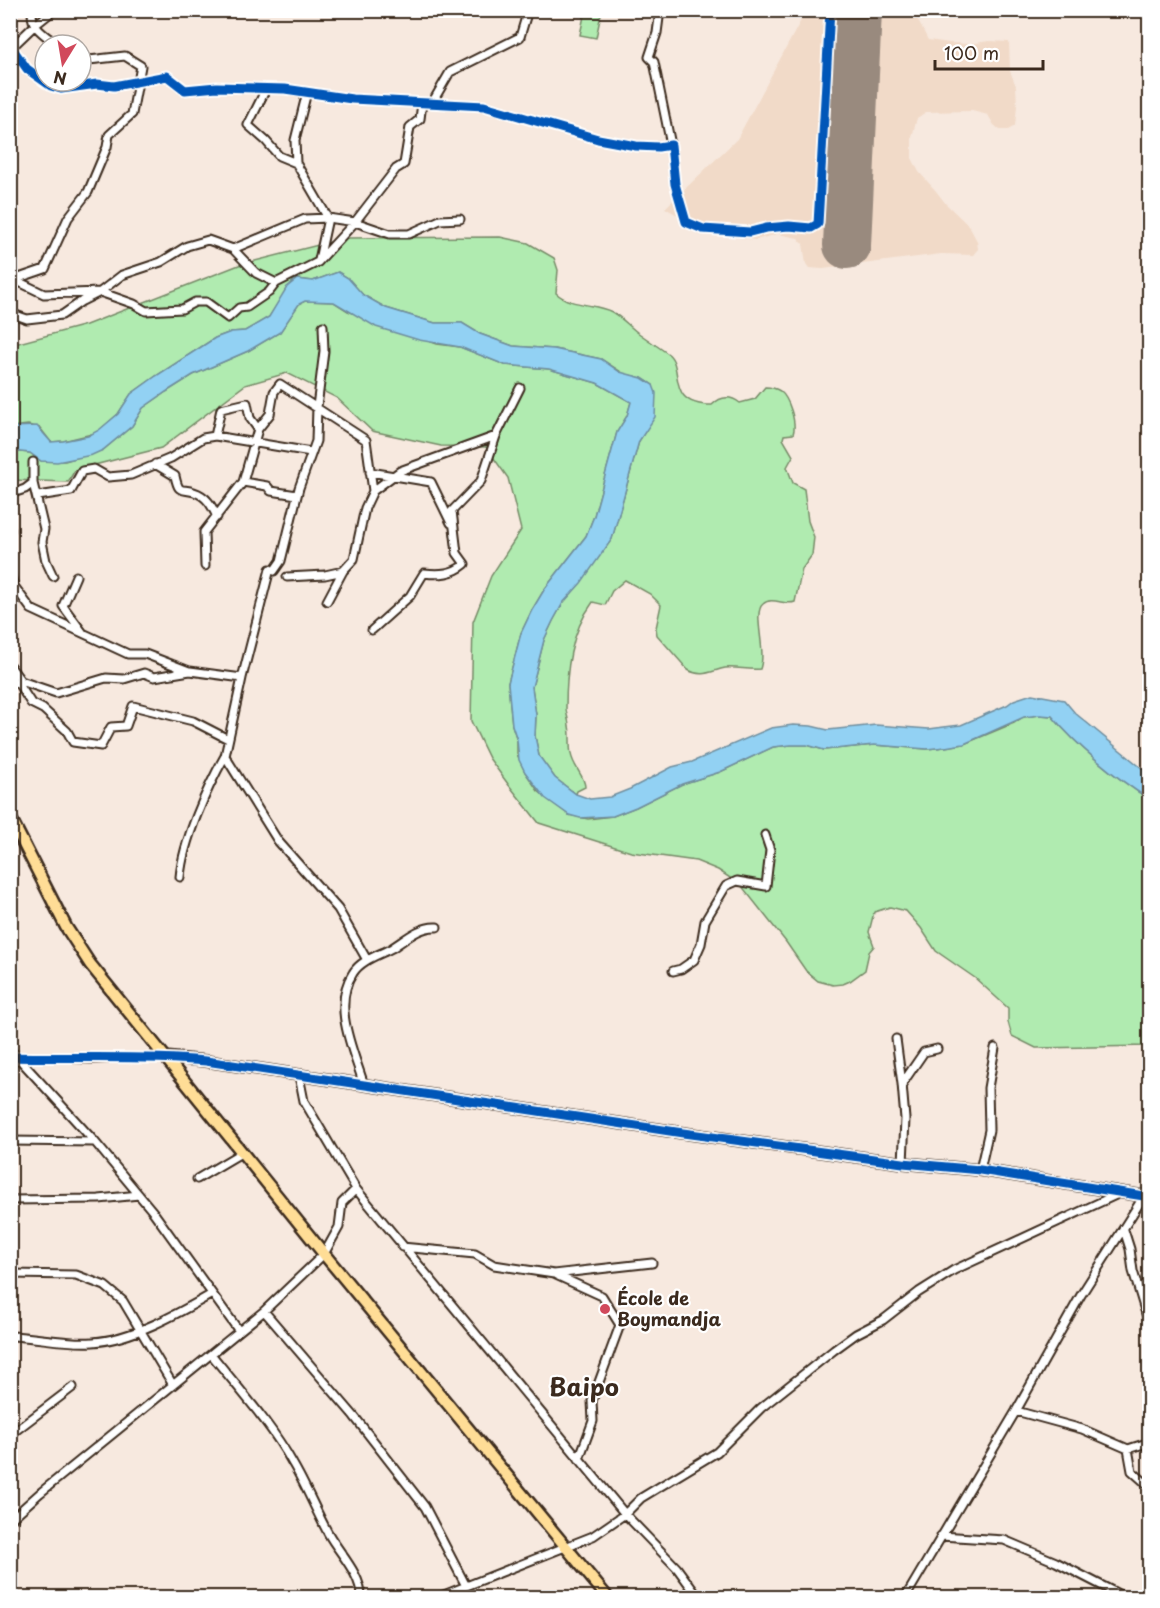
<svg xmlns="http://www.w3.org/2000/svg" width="1160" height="1608" font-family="'Playpen Sans',sans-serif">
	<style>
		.built { fill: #f1dac8 }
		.green { fill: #b0ebb0; stroke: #768a67; stroke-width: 1.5 }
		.water { fill: #92d1f3; stroke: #6f8e9e; stroke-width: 1.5 }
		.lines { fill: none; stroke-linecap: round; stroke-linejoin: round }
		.runway { stroke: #998a7e; stroke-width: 48 }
		.street-casing { stroke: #3b2a1e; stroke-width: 11 }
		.secondary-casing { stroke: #3b2a1e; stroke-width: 14 }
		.primary-casing { stroke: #3b2a1e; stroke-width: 15 }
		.street { stroke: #fff; stroke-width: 7 }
		.secondary { stroke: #fff; stroke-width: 9 }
		.primary { stroke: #ffdd96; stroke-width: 10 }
		.cycleway-casing { stroke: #fff; stroke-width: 13 }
		.cycleway { stroke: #0057b8; stroke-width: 9 }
		.poi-dot { fill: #d1495b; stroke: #fff; stroke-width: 2 }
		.labels { text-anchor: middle; stroke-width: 4.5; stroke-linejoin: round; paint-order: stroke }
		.poi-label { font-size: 18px; font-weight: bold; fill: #3b2a1e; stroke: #fff; text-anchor: start }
		.district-label { font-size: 24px; font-weight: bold; fill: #3b2a1e; stroke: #fff }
	</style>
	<rect width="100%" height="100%" fill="#f7e9df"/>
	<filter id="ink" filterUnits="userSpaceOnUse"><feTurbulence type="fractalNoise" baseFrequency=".0167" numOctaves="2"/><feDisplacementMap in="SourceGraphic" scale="12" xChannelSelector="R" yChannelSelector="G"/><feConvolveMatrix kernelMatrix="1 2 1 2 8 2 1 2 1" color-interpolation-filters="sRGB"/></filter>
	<g filter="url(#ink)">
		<path class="built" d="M806,11H913L928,40L950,43L969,44L989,41L1009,42L1010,71L1016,86L1017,106L1015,126L1008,130H1000L994,125L988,115L972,111L926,112L917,118L912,137V158L919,172L936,191L946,204L969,226L977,241L978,249L973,255L941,254L823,269L809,268L806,264L803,244L798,238L778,234L755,240L698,232L687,227L681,217L665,208L737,139Z"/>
		<path class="green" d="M585,11L601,14L596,38L580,35Z
			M500,237L528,243L554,258L558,270L556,293C571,307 595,303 612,312C621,317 629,326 637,332C647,339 657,346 667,353C686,366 663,405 712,405C721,396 731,396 740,403L755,399L765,387C770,387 775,388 780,391C789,398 797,423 793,434L784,435L783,439L793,456L787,467L793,483L804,489L808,521L814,537L812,555L802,569L795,602C785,606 772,596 763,604C752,613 767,650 760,669C748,670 737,667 725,668C711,671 702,678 688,670L657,635L656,628L661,605L650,594L625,580L612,591L605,605L593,602C570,633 566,671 566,708C566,714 569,720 569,726C571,735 569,745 571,754C573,767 585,776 585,787L577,791L576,794L555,778L539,756L535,736L536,715L532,687L544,640L553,621L563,603L580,583L612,539L639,441L646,430L653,385L642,378L624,374L601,359L554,349L513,346L480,334L462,323H435L386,308L363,295L348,278L338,272L313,281L297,279L293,281L269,317L245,331L231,332L215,338L156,376L131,394L118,414L96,433L63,441L51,442L40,428L28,425L11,427V345L86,325L239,265L346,238Z
			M305,301L334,302L348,311L437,344L460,347L505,365L549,369L597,383L631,402L627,416L617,432L594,516L586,536L544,590L532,610L521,633L508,683L512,725L517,740V754L525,772L538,791L569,815L588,819L613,816L636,807L682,784L720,772L773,747L791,745H807L824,750L874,745L927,749L945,747L964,744L1014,723L1023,717L1040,715L1052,716C1077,746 1116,778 1149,799V1046L1036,1048L1012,1036L1008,1022V1008L975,978L936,951L921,928L906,911L890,907L874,912L869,932L874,946L869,952L865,970L850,981L843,984L833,985L818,981L806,971L786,942L741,885L718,870L696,861L631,852L539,823L508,784L489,758L471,721L473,622L491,576L521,530L508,478L486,447L441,446L372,431L337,398L287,373L245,385L161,448L75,470L68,482L11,480V451L30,453L41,461H65L103,450L132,426L143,408L166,392L193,375L248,351L280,332L299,304Z"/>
		<path class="water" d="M338,272L348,278L363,295L386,308L435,323H462L480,334L513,346L554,349L601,359L620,372L642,378L653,385L656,393L655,417L639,441L612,539L581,583L563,603L553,621L544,640L532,687L536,715L535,736L539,756L555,778L576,794L590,799L610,797L630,789L672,767L692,762L771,728L793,725L811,726L828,730L876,725L929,729L944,727L961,725L1007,705L1014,700L1032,694L1064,700L1075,713L1149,774V799C1116,778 1077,746 1052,716L1040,715L1024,717L964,744L945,747L927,749L874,745L824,750L807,745H791L773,747L720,772L682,784L636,807L613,816L580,818L569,815L545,798L525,772L519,760L517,740L512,725L508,683L521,633L532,610L544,590L586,536L594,516L617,432L627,416L631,402L597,383L549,369L505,365L460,347L419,340L376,327L334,302L305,301L299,304L280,332L248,351L193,375L166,392L143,408L132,426L103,450L92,455L57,462L41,461L30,453L11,451V427L37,426L51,442L63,441L88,436L99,430L118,414L131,394L156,376L215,338L231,332L245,331L269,317L287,287L297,279L313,281Z"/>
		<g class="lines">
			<path class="runway" d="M847,245L858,10"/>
			<g class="street-casing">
				<path id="street" d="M33,10C28,27 47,36 58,45
					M660,10L657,33L649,57L654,62L671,145
					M12,48L27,69L51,86L61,89L97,84L114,86L167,76L185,90L217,87L285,89L352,99L484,106L598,139L636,146L658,147L671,145L675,184L686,222L703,229L750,232L766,228L789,226L811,228L818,224L830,10
					M10,49L34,26L54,10
					M266,89L248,125L266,141L279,156L296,163
					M307,92L295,140L296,163L328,218L319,260
					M432,103L450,72L520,37L528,10
					M233,249L256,273L276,283L318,262L355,222L396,169L404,164L410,127L420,119L422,103
					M13,279L44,294L100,292L134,304L146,311L182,309L195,302H206L228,318L239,308L247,307L269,292L276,283
					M10,281L45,269L68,218L88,192L107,147L109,135L132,114L141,66L125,56L89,60L81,56
					M10,313L27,319L62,315L82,301L100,292L122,275L161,262L187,246L208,240L233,249L305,219L328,218L355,222L390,234H409L440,220L460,219
					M215,436L221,409L247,403L250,418L258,429
					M33,462V483L44,529L42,542L46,561L53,576
					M155,464L175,476C179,494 180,488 194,492C207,496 212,506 217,517
					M370,472L431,482L451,523
					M243,482L267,486L271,491L297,495
					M10,494L25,489L33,483
					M38,496L71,491L82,471L94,469L108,477L131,475L171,458L203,438L215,436L311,452
					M10,529V531
					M205,566L204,532L243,482L258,429L270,414L274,392L280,384L366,440L373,491
					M270,569L242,678L225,756L278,841L338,909L367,960
					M274,571L281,561L299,488L316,441L317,407L324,351L323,326
					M10,572L14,586L31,609L128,654H145L189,671
					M76,576L63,606L83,633
					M287,577L325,575L343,571
					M327,601L343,571L354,559L365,508L373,491L400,471L496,436L520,388
					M372,630L410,596L424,573C440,575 453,574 465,564L457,553L452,511L481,481L496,436
					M10,666L21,681L56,693L106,678L124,679L144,673L154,677L190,671L242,678
					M10,681L18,683L31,703L43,709L67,731L73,742L101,746L111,727L126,726L133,706L193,721L228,739
					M180,877C183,841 207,788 225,756
					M673,971L681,969L694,960L701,944L705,921L726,886L737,881L766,886L770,850L765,835
					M896,1039L902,1084
					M10,1049L95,1142L154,1213L239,1331
					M10,1057L93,1059L163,1057
					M299,1076L304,1101L356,1189L625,1514L677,1568L699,1598
					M364,1085C354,1052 331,1006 353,973C361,960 379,955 392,948C406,939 420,926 437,927
					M10,1141L95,1142
					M903,1163L905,1119L902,1084L924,1052L937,1049
					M980,1170L989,1130L988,1088L995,1048
					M197,1179L241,1153
					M10,1200L99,1199L139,1195
					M1124,1230L1130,1249L1133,1271L1150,1327
					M402,1247L475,1254L494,1265L554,1274L652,1263
					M10,1274L76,1275L105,1286L123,1301L173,1385
					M556,1275L602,1296L620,1325L592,1401L593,1421L579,1459
					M264,1311L354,1416L425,1507L466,1586
					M10,1336C38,1337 66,1344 93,1342C131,1340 179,1313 212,1294
					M211,1354C239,1389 271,1424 293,1464C306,1486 316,1511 328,1533C339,1553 362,1575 361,1598
					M1016,1411L1082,1429L1128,1449L1150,1442
					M10,1435L73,1387
					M1128,1449L1132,1471L1150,1487
					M10,1520L40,1493L264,1311L324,1254L339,1227L342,1203L356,1189
					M941,1536L1004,1540L1056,1562L1126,1598
					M436,1598L593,1536L625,1514L641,1498L717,1452L761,1408L834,1350L856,1334L883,1320L919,1292L954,1270L1120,1193
					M905,1598L1016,1411L1081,1295L1144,1196"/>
			</g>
			<g class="secondary-casing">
				<path id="secondary" d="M163,1057L206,1061L683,1133L903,1163L980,1170L1150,1197"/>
			</g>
			<g class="primary-casing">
				<path id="primary" d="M10,817L66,927L90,964L324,1254L608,1598"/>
			</g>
			<use href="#street" class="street"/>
			<use href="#secondary" class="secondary"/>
			<use href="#primary" class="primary"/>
			<g class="cycleway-casing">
				<path id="cycleway" d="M12,48L27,69L51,86L61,89L97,84L114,86L167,76L185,90L217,87L285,89L352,99L484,106L598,139L636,146L658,147L671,145L675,184L686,222L703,229L750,232L766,228L789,226L811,228L818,224L830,10
					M10,1057C75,1059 141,1055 206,1061L683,1133L903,1163L980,1170L1150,1197"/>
			</g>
			<use href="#cycleway" class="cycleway"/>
		</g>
	</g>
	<circle class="poi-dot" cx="605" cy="1309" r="6"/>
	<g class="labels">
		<g class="poi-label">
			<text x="617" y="1305">École de<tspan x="617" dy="21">Boymandja</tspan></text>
		</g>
		<g class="district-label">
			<text x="584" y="1396">Baipo</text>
		</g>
	</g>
	<rect width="1160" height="1608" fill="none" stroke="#fff" stroke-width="36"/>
	<rect x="18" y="18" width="1124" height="1572" fill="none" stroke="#3b2a1e" stroke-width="2" filter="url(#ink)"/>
	<g transform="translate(63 63) rotate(191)"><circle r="28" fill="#ffffff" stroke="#b1aaa5" stroke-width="1.5"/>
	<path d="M0-4.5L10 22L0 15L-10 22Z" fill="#d1495b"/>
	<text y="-9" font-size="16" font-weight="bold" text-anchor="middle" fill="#3b2a1e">N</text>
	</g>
	<path d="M935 60v9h108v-9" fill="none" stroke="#3b2a1e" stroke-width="3"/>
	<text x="944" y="60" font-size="18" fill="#3b2a1e" stroke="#ffffff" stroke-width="4.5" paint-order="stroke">100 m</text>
</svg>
